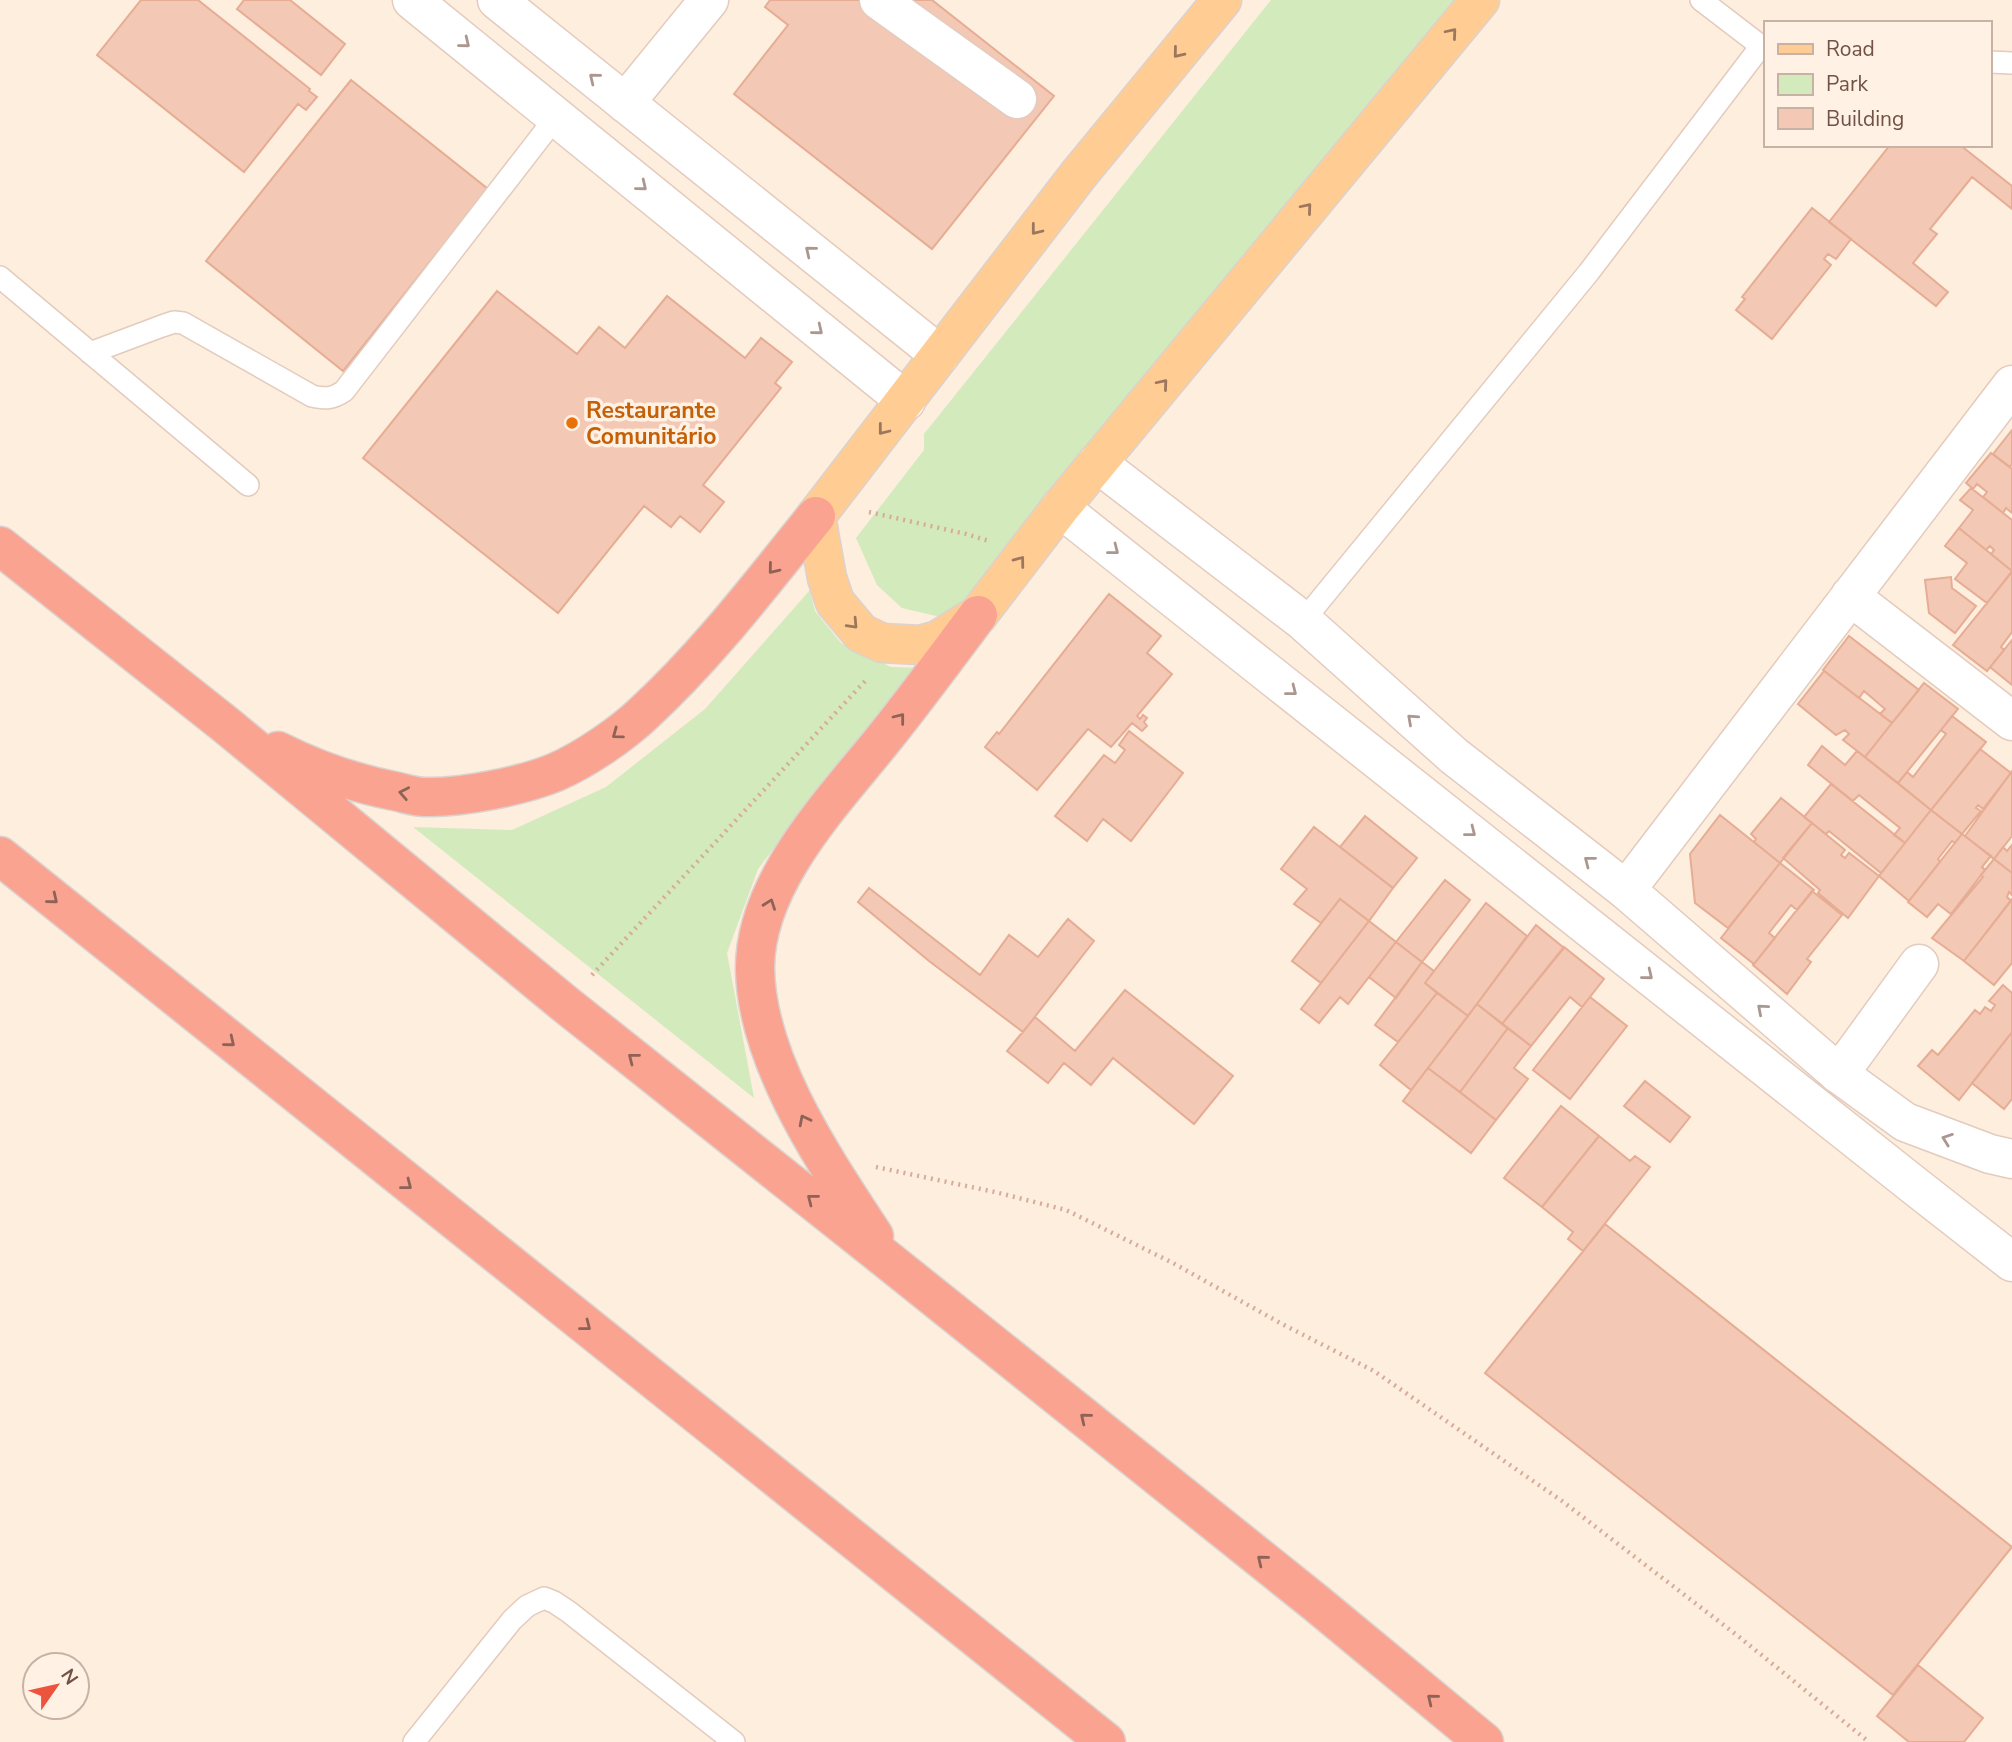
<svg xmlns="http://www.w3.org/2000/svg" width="2012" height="1742" font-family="'Nunito Sans',sans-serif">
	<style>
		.green { fill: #d3eabc }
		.building { fill: #f3c8b4; stroke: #e6ac94; stroke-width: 2 }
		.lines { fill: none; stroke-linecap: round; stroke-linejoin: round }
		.service-casing { stroke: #e3cbbd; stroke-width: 24 }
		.minor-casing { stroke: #e3cbbd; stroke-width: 41 }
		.tertiary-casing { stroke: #e3cbbd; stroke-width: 41 }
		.primary-casing { stroke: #dbd2cf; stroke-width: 41 }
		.motorway-casing { stroke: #dbd2cf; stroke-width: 41 }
		.path { stroke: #d7ab98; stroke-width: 4.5; stroke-dasharray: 2 5; stroke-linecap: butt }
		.service { stroke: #fff; stroke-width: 21 }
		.minor { stroke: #fff; stroke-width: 38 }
		.tertiary { stroke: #fff; stroke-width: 38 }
		.primary { stroke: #ffcd93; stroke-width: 38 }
		.motorway { stroke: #faa391; stroke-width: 38 }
		.oneway { stroke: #9d775d }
		.oneway2 { stroke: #ab9790 }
		.oneway3 { stroke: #8e6255 }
		.food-dot { fill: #e8710a; stroke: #fff2e5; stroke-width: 2.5 }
		.labels { text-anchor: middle; stroke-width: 7; stroke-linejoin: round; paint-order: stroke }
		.food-label { font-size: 23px; font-weight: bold; fill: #c56008; stroke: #fff2e5; text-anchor: start }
	</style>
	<rect width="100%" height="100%" fill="#fdeede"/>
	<path class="green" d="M1271,0H1468L1048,528L949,619L902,608L877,585L856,538L924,450V434Z
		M810,590L815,611L841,643L891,667L925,668L835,770L758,869L727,953L754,1098L413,827L512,830L606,787L705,709Z"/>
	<path class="building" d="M141,0H198L310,89L309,91L317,97L306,110L298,104L244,172L97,55Z
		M244,0H290L345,44L321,75L237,9Z
		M770,0H932L1054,96L932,249L734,94L788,25L765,7Z
		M351,80L488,189L343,371L206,261Z
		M1890,145H1960L2012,186V209L1972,177L1930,229L1937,234L1913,263L1948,292L1936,306L1829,222Z
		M1812,208L1851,239L1836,259L1828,254L1824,259L1831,265L1772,339L1736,310L1745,299L1742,297Z
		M497,291L577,354L599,327L625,348L667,296L745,358L761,338L792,362L775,383L781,388L703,485L724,502L700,532L680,516L671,527L644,506L558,613L363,458Z
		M2012,430V464L2010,467L1993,454Z
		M1991,453L2012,469V513L2006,508L2003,513L1983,497L1987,492L1977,484L1973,489L1966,483Z
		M1971,488L2012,520V571L1991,554L1994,550L1990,546L1986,550L1959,528L1973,510L1960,500Z
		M1959,528L2012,571L1987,603L1955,579L1967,563L1945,546Z
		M2012,572V632L2001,647L2004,650L1987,671L1953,645Z
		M1951,577L1952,588L1976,606L1955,633L1929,613L1925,580Z
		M1109,594L1161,636L1147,653L1172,674L1137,716L1140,719L1143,715L1147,718L1144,722L1147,726L1142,731L1132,723L1111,747L1088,729L1037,790L985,747L997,732L999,734Z
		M1849,636L1919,690L1892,723L1880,714L1885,709L1864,691L1859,698L1823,670Z
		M2012,640V685L1990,667Z
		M1824,671L1892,723L1865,757L1843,740L1849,734L1845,730L1836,735L1798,704Z
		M1924,683L1958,709L1898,783L1865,757Z
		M1952,716L1986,742L1931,810L1898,783L1907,772L1913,777L1946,734L1941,730Z
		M1129,731L1183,773L1131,841L1103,819L1087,841L1055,816L1104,755L1115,763L1125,750L1119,745Z
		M1822,746L1845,765L1857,751L1931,810L1905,843L1894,835L1900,828L1859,795L1853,801L1808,765Z
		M1980,749L2011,773L1983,809L1978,805L1976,808L1981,811L1962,834L1931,810Z
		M2012,771V836L1994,859L1965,836Z
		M1831,784L1905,843L1881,873L1829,831L1826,834L1804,817Z
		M1781,798L1812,823L1780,863L1754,842L1756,839L1751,834Z
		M1931,810L1962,834L1955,843L1952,841L1938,859L1940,862L1909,901L1879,876Z
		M1720,815L1780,863L1728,928L1695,903L1690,854Z
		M1365,816L1417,858L1393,888L1340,847Z
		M1812,823L1845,850L1841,855L1845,858L1849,853L1879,876L1848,918L1818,893L1820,890L1783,858Z
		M1314,827L1393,888L1369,921L1340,899L1321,923L1294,904L1307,889L1281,869Z
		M1962,834L1991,856L1982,867L1985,870L1951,914L1938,904L1927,917L1908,902Z
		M2012,845V873L1994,859L2003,847L2007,851Z
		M1994,859L2012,873V895L2009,892L2007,897L2011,901L1964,961L1932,938L1983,877L1981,875Z
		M1780,863L1814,890L1797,910L1791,905L1769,933L1775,938L1754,964L1721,938Z
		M1445,880L1470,900L1422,962L1396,942Z
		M869,888L980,975L1009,935L1038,957L1068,919L1094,941L1023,1032L929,961L858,902Z
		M1812,891L1842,915L1807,959L1811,962L1787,994L1753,965Z
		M1340,899L1369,921L1321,983L1292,961Z
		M2012,899V963L1994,985L1964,961Z
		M1486,903L1527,936L1468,1016L1425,983Z
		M1369,921L1396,942L1348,1004L1340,997L1319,1023L1301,1009Z
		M1536,925L1564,948L1502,1024L1477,1004Z
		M1396,942L1422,962L1396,998L1369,977Z
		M1564,947L1604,979L1582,1007L1570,997L1531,1046L1502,1024Z
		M1422,962L1434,971L1425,983L1437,993L1398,1042L1375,1025Z
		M2003,985L2012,993V1032L1959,1100L1918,1066L1932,1050L1938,1055L1975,1010L1980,1014L1985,1007L1991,1011L1995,1005L1989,1001Z
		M1125,990L1233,1076L1194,1124L1113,1058L1091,1085L1064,1063L1048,1083L1007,1051L1035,1017L1075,1051Z
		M1437,993L1468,1016L1411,1090L1380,1065Z
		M1590,997L1627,1026L1570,1099L1533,1070Z
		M1477,1004L1508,1028L1460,1092L1428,1068Z
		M1508,1028L1531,1046L1514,1068L1528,1079L1496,1120L1460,1092Z
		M2012,1032V1099L2004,1109L1972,1083Z
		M1428,1068L1496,1120L1471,1153L1403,1101Z
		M1645,1081L1690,1117L1670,1142L1624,1106Z
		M1561,1106L1599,1136L1542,1207L1504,1178Z
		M1599,1136L1630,1161L1635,1156L1650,1167L1583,1251L1568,1239L1573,1232L1542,1207Z
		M1605,1224L2012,1547L1893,1695L1485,1373Z
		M1918,1665L1983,1718L1964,1742H1909L1877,1716Z"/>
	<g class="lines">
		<g class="service-casing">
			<path id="service" d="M1701,0L1761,46L1765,47
				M1989,62L2012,63
				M0,277L248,485
				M90,353L162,326L174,322L183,323L312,396C326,399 332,399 344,391L556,117
				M1303,621L1589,272L1761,46
				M414,1742L512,1620L527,1606L544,1598L554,1602L569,1612L734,1742"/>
		</g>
		<g class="minor-casing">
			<path id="minor" d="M879,0L1017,99
				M625,103L709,0
				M1850,596L2012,721
				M1626,890L2012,385
				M1839,1074L1919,964"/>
		</g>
		<g class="tertiary-casing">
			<path id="tertiary" d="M412,0L906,401
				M497,0L940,355
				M1097,463L1303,621L1454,756L1626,890L1839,1074L1905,1122L1990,1154L2012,1159
				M1060,508C1378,759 1693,1013 2012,1262"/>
		</g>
		<g class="primary-casing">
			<path id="primary" d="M1222,0L1079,174L816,516L827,578L835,602L861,633L882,643L920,645L938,640L978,615L1060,508L1480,0"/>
		</g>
		<g class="motorway-casing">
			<path id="motorway" d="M0,546L226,725L565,1004L890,1262L1316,1603L1484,1742
				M278,751C316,770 353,783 394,791C404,793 415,797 425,797C461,798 523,786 556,772C584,760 622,734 644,713C708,654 761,584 816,516
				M0,856C368,1153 738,1446 1106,1742
				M874,1236C825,1161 756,1061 755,968C755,881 834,801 885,737C917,697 947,656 978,615"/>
		</g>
		<path class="path" d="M869,512L966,534L989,541
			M592,975L867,679
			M876,1167L995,1192L1066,1210L1173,1263L1282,1324L1374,1371L1562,1501L1738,1636L1869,1742"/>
		<use href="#service" class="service"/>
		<use href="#minor" class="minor"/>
		<use href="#tertiary" class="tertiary"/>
		<use href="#primary" class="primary"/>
		<use href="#motorway" class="motorway"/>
	</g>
	<defs><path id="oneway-chevron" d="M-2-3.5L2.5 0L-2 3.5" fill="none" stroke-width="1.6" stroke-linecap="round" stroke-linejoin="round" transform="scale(1.75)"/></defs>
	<g class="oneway">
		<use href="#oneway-chevron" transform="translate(1452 33) rotate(-50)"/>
		<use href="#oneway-chevron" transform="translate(1178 53) rotate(129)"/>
		<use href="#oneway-chevron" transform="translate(1307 208) rotate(-50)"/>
		<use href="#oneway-chevron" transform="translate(1036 230) rotate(128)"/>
		<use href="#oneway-chevron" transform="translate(1163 384) rotate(-50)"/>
		<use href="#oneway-chevron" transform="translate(883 430) rotate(128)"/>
		<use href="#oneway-chevron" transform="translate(1020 561) rotate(-53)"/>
		<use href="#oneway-chevron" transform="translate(853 624) rotate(47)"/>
	</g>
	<g class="oneway2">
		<use href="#oneway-chevron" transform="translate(465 43) rotate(39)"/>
		<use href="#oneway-chevron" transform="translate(594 78) rotate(-141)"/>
		<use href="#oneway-chevron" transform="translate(642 186) rotate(39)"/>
		<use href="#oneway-chevron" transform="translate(810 251) rotate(-141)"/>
		<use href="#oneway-chevron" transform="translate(818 330) rotate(39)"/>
		<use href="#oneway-chevron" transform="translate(1114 550) rotate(38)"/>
		<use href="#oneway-chevron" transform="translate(1292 691) rotate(38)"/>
		<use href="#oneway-chevron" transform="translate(1412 719) rotate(-138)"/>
		<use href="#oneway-chevron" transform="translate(1471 832) rotate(38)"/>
		<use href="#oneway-chevron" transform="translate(1589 861) rotate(-142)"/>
		<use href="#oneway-chevron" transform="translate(1648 975) rotate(39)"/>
		<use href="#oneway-chevron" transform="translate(1762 1009) rotate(-139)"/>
		<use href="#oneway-chevron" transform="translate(1947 1139) rotate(-160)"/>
	</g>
	<g class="oneway3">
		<use href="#oneway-chevron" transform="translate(773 569) rotate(129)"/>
		<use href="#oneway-chevron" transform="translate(900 718) rotate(-52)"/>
		<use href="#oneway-chevron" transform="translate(617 734) rotate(144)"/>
		<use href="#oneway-chevron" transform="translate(404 793) rotate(-169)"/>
		<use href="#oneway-chevron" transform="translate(53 899) rotate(39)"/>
		<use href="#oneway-chevron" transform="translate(770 904) rotate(-70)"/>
		<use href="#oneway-chevron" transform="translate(230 1042) rotate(39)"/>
		<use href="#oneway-chevron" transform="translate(633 1058) rotate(-142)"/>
		<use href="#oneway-chevron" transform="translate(804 1120) rotate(-117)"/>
		<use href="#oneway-chevron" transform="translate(407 1185) rotate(38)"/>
		<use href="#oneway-chevron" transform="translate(812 1199) rotate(-142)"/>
		<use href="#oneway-chevron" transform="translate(586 1326) rotate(38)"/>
		<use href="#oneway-chevron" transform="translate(1085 1418) rotate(-141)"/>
		<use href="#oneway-chevron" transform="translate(1262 1560) rotate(-141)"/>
		<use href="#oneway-chevron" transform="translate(1432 1699) rotate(-141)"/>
	</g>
	<circle class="food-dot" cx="572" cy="423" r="7"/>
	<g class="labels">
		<g class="food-label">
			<text x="586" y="418">Restaurante<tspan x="586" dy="26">Comunitário</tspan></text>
		</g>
	</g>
	<rect x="1764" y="21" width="228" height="126" fill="#fff2e5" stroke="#c7b2a5" stroke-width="2"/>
	<rect x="1778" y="44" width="35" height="10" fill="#ffcd93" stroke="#c7b2a5" stroke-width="2"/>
	<text x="1826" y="56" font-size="21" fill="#735246">Road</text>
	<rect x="1778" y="74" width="35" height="21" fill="#d3eabc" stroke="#c7b2a5" stroke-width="2"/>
	<text x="1826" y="91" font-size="21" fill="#735246">Park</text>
	<rect x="1778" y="108" width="35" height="21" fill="#f3c8b4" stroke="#c7b2a5" stroke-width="2"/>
	<text x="1826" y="126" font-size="21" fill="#735246">Building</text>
	<g transform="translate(56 1686) rotate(56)"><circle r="33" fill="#fff2e5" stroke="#c7b2a5" stroke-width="2"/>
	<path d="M0-5L12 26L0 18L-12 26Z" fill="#ec543d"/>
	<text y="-10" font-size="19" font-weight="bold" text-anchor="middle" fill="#735246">N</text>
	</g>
</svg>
